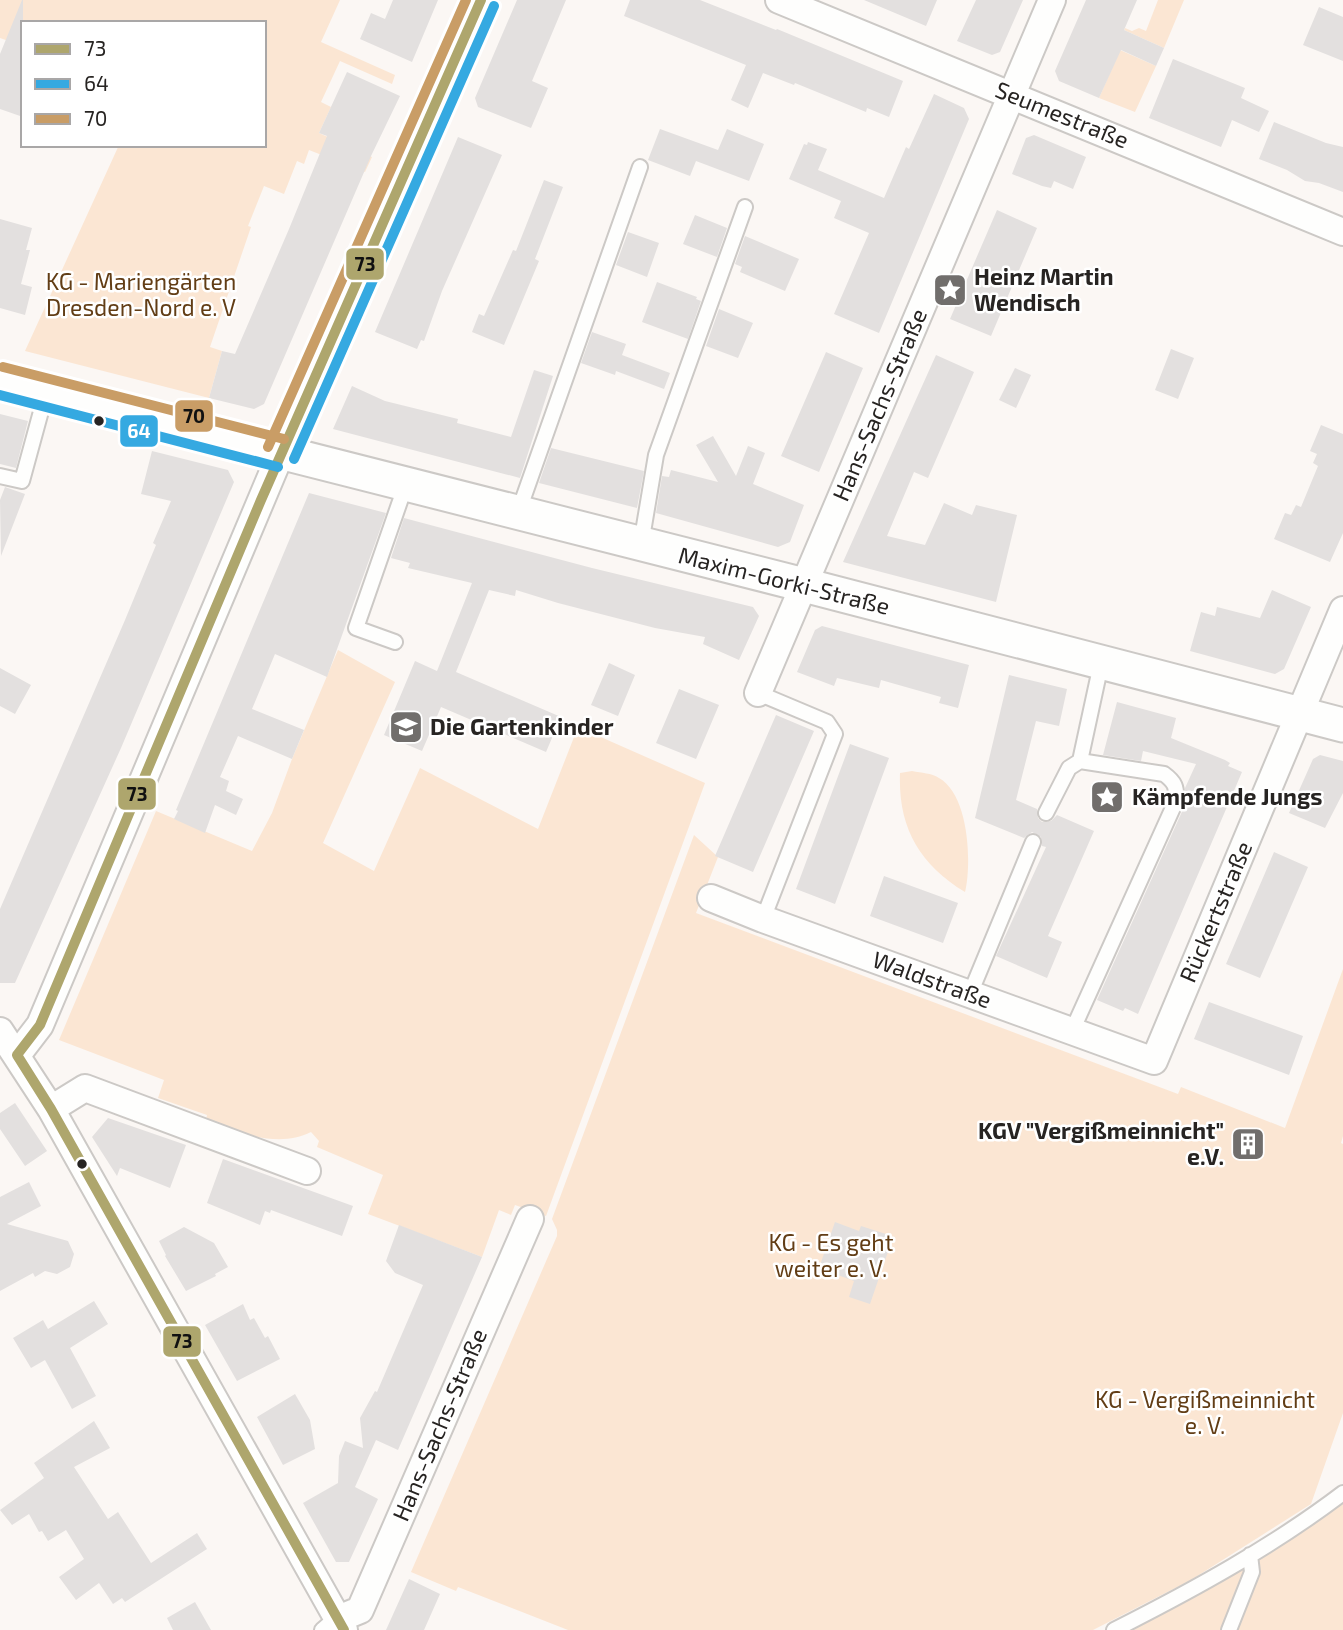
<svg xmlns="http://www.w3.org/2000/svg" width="1343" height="1630" font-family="'Exo 2',sans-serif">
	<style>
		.green { fill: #fbe6d3 }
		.building { fill: #e3e0df }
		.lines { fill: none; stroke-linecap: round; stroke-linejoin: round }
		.service-casing { stroke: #ccc9c6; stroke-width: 18 }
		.minor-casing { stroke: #ccc9c6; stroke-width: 30 }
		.tertiary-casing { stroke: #ccc9c6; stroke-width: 37 }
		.service { stroke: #fefefd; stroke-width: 14 }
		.minor { stroke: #fefefd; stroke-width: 26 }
		.tertiary { stroke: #fefefd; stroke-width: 33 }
		.bus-1-casing { stroke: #fff; stroke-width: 16 }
		.bus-2-casing { stroke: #fff; stroke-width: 16 }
		.bus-3-casing { stroke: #fff; stroke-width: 16 }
		.bus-1 { stroke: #aea66d; stroke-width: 10 }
		.bus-2 { stroke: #35a9e1; stroke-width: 10 }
		.bus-3 { stroke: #c99d66; stroke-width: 10 }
		.bus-dot { fill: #272422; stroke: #fff; stroke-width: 2.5 }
		.labels { text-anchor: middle; stroke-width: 5; stroke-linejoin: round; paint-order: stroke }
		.street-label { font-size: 23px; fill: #272422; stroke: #fff }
		.poi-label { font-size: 23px; font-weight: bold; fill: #272422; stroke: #fff; text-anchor: start }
		.park-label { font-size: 23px; fill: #623d15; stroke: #fff }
		.line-badge { stroke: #fff; stroke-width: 2.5 }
		.badge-label { font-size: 19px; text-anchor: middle; font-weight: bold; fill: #fff }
		.pale-badge-label { font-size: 19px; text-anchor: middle; font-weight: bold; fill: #111 }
	</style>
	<rect width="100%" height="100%" fill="#fbf7f4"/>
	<path class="green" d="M0,0H340L321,42L395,75L392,84L340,61L321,102L331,107L319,133L372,157L365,172L309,150L304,164L297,161L284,194L264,186L248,226L251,227L210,347L222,351L209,398L25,351L119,145H264V23H23V46L0,38Z
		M1158,0H1184L1164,48L1124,30L1125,28L1132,31L1139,28L1146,31Z
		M1120,50L1156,66L1135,112L1099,98Z
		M338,650L395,682L323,843L374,871L420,768L538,829L578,727L705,783L546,1216L515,1205L511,1215L499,1210L482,1257L368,1214L383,1175L317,1147L319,1141L311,1132C278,1149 238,1132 206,1121L207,1115L158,1098L164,1080L59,1040L156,811L252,851L272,813L292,759Z
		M912,771C922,773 931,773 939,778C969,795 972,863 965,892C919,864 898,827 900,773Z
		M694,835L718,857L696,913L1178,1094L1181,1087L1285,1128L1343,969V1136L1341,1143L1343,1144V1413L1311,1504L1191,1580L1093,1630H568L458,1587L456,1591L411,1572L557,1236V1230L552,1219Z
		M1343,1503V1630H1125C1201,1591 1274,1553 1343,1503Z"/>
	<path class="building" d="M22,0H23V117L0,109V54Z
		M393,0H438L412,62L360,39L371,13L385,19Z
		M517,0H566L532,81L548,88L531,128L478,107L475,98Z
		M630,0H700L776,30L777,29L903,81L889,117L867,108L866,112L795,83L794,85L763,73L748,108L731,100L746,65L624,16Z
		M864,0H937L926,26Z
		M976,0H1023L1000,52L992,55L957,41Z
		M1086,0H1137L1124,30L1164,48L1156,66L1121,50L1099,98L1059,81L1055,71Z
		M1319,7L1343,17V61L1303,45Z
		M1173,59L1245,88L1241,98L1269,111L1259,132L1232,120L1221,147L1149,118Z
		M347,72L400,96L371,156L264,404L254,409L209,398L222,351L235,354L289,229L327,136L319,133Z
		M934,94L964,108L969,119L879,333L834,314L869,233L834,218L841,201L789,179L804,144L807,145L808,142L827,149L818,170L884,198L906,147L909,149Z
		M1274,122L1326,143L1343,147V192L1319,183L1305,181L1287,170L1259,159Z
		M660,129L718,150L727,129L764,144L749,181L696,161L690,176L648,160Z
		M1034,135L1086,157L1073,189L1054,181L1051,188L1042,186L1012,174L1026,138Z
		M458,137L502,155L442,291L424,341L421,340L417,349L375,332Z
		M544,180L563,187L535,259L539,261L504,345L472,332L479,314L484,316L513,250L516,251Z
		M997,210L1037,228L991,336L950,319Z
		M695,215L727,228L717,257L683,244Z
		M0,219L32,228L26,250H30L21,284L32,287L25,315L0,308Z
		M628,232L659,243L647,277L616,265Z
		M745,236L799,259L785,291L740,272L742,267L735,264Z
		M657,282L697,297L696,299L701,301L688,339L642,322Z
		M719,309L753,323L738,358L706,346Z
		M592,332L626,344L622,355L670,373L664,389L616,371L615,375L581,363Z
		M1171,349L1194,358L1178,399L1155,390Z
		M826,352L863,368L819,472L781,456Z
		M936,355L974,372L928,478L914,472L887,536L925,545L944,503L972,515L976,505L1017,515L996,602L843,562Z
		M1015,368L1031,375L1016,408L999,400Z
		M534,370L553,376L520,478L333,429L352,386L385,401L458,419L457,423L511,437Z
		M0,414L28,421L16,468L0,464Z
		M1321,425L1343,434V533L1330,562L1274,539L1285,513L1291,515L1296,505L1301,507L1318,466L1313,463L1317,454L1310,451Z
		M713,436L736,476L748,446L765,453L753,484L804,505L790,542L778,547L656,513L662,476L669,477L671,470L718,482L696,445Z
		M551,448L644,471L637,508L539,483Z
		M152,451L228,470L234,482L121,748L15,983H0V909L125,620L156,545L153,543L171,501L141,494Z
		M5,487L25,494L1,556L0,500Z
		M309,493L386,513L327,677L275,654L252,709L304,730L292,759L238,736L220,777L229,781L226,791L243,799L236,815L215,805L205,833L174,819L178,811L176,810Z
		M404,518L592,568L753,607L759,616L739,660L703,644L705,637L655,628L558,603L516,590L515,596L489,590L456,672L561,717L546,752L441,707L422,751L384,735L415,661L437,671L472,583L408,568L410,563L391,558Z
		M1272,590L1311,607L1284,669L1275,674L1190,651L1201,612L1215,616L1217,607L1260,618Z
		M822,626L969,665L958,708L939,703L941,697L881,680L879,688L837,678L834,686L797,672L815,630Z
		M609,663L635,675L618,716L591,705Z
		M0,668L31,685L15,714L0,706Z
		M1009,675L1067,689L1059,726L1036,721L1016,800L1037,809L1038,818L1042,822L1051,821L1057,815L1094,831L1048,936L1062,942L1047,978L996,956L1046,847L1042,846L1041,837L1032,832L1024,838L975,818Z
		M679,689L719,705L696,759L656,743Z
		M1117,702L1176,718L1171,738L1225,760L1230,763L1228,766L1242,772L1138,1014L1125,1008L1123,1011L1097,1000L1185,805V788L1196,764L1143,751L1141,761L1103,755Z
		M776,715L814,731L753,872L715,856Z
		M850,744L889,758L835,904L796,889Z
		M1320,755L1343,761V793L1325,828L1289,813L1313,759Z
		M1274,852L1308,867L1260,978L1226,964Z
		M884,876L958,903L943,943L870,916Z
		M1209,1002L1303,1036L1289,1075L1194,1039Z
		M15,1103L47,1151L25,1166L0,1129V1113Z
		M108,1118L186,1145L170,1188L120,1168L117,1176L92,1137Z
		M223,1159L353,1206L342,1236L271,1210L270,1213L265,1211L260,1225L207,1203Z
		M29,1182L41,1206L7,1224L68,1241L74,1254L70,1267L57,1274L45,1271L35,1277L33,1273L0,1291V1197Z
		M835,1222L859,1231L861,1226L886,1234L884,1240L891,1243L870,1304L849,1297L854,1281L819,1268Z
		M399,1225L482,1257L398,1450L376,1440L355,1487L378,1499L349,1562H336L303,1503L338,1483L339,1456L345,1441L363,1448L360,1418L375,1391L377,1392L423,1285L395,1273L386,1261Z
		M184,1227L214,1243L228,1267L215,1274L216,1276L186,1291L165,1256L166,1255L159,1241Z
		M94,1301L108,1324L70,1348L96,1396L72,1409L45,1360L31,1368L13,1338L43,1320L48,1329Z
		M243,1304L250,1320L254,1318L265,1338L268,1336L280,1359L237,1381L205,1325Z
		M295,1394L310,1420L315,1449L283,1465L257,1417Z
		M94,1421L110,1448L74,1467L108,1519L118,1512L151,1563L197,1533L207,1549L125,1602L122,1598L113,1604L99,1583L76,1600L59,1577L84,1559L66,1530L48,1541L42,1531L39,1532L29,1514L12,1525L0,1510L44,1478L34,1463Z
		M409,1579L440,1594L424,1630H386Z
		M195,1602L211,1630H173L167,1618Z"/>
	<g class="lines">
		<g class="service-casing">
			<path id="service" d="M0,476L22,481L46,393
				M518,513L640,167
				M641,544L656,455L745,207
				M395,642L356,628L406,484
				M758,693L827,722L835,734L763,919
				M1046,813L1069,768L1080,761L1101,664
				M970,994L1033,842
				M1072,1031L1176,801C1177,787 1175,782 1164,774L1080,761
				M322,1630L337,1617
				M1114,1630C1193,1590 1272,1547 1343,1493
				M1229,1630L1252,1572L1250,1555"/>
		</g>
		<g class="minor-casing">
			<path id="minor" d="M779,0L1343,232
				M758,693L1052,0
				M711,898L763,919L1154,1061L1343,610
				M0,1031L51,1109L344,1630
				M17,1055L40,1025L281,453
				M51,1109L85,1088L307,1171
				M338,1619L360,1610L530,1219"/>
		</g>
		<g class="tertiary-casing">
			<path id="tertiary" d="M0,381L804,585L1343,725
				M281,453L303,407L481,0"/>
		</g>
		<use href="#service" class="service"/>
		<use href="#minor" class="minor"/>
		<use href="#tertiary" class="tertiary"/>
		<g class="bus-1-casing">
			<path id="bus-1" d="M17,1055L40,1025L261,500L481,0
				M17,1055L51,1109L344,1630"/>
		</g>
		<g class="bus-2-casing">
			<path id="bus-2" d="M0,395L278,467
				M294,459L494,6"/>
		</g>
		<g class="bus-3-casing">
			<path id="bus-3" d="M3,367L284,439
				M268,447L466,0"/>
		</g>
		<use href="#bus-1" class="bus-1"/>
		<use href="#bus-2" class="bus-2"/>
		<use href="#bus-3" class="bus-3"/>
	</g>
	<defs>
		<g id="sight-square" transform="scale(1.75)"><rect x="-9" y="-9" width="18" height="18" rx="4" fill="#716e6c" stroke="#fff"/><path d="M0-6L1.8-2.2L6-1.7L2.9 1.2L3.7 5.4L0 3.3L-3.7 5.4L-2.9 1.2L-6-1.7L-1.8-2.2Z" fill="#fff"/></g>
		<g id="school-square" transform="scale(1.75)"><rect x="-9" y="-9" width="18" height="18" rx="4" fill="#716e6c" stroke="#fff"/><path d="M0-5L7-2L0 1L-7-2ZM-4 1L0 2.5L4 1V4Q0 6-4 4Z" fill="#fff"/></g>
		<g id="building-square" transform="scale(1.75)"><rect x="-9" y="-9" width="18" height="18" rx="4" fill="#716e6c" stroke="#fff"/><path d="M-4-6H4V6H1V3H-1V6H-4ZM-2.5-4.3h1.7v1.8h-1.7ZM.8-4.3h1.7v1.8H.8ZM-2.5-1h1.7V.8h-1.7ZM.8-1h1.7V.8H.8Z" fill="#fff"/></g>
	</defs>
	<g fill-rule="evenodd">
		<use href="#sight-square" x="950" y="290"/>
		<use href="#school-square" x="406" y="727"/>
		<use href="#sight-square" x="1107" y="797"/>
		<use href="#building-square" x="1248" y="1144"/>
	</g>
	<g class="bus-dot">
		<circle cx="99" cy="421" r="6"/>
		<circle cx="82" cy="1164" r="6"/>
	</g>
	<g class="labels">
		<g class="street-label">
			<text transform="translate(1062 115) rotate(22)" y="8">Seumestraße</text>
			<text transform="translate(880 405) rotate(-67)" y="8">Hans-Sachs-Straße</text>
			<text transform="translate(784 581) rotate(14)" y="8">Maxim-Gorki-Straße</text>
			<text transform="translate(1216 912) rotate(-67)" y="8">Rückertstraße</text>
			<text transform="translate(932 980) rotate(20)" y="8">Waldstraße</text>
			<text transform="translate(440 1425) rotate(-67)" y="8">Hans-Sachs-Straße</text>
		</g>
		<g class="poi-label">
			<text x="974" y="285">Heinz Martin<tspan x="974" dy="26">Wendisch</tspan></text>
			<text x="430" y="735">Die Gartenkinder</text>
			<text x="1132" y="805">Kämpfende Jungs</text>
			<text x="1224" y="1139" text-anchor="end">KGV "Vergißmeinnicht"<tspan x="1224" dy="26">e.V.</tspan></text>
		</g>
		<g class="park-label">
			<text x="141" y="290">KG - Mariengärten<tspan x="141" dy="26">Dresden-Nord e. V</tspan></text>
			<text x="831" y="1251">KG - Es geht<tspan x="831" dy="26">weiter e. V.</tspan></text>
			<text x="1205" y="1408">KG - Vergißmeinnicht<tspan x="1205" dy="26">e. V.</tspan></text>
		</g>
	</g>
	<g class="line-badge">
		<rect x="345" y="247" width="40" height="34" rx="7" fill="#aea66d"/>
		<rect x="174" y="399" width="40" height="34" rx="7" fill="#c99d66"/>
		<rect x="119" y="414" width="40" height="34" rx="7" fill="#35a9e1"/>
		<rect x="117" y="777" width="40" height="34" rx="7" fill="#aea66d"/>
		<rect x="162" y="1325" width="40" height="33" rx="7" fill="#aea66d"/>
	</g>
	<g class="badge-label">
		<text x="139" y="438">64</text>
	</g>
	<g class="pale-badge-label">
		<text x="365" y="271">73</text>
		<text x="194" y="423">70</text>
		<text x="137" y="801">73</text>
		<text x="182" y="1348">73</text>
	</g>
	<rect x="21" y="21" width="245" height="126" fill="#ffffff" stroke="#a9a7a7" stroke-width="2"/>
	<rect x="35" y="44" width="35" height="10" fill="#aea66d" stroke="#a9a7a7" stroke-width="2"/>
	<text x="84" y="56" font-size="21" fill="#272422">73</text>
	<rect x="35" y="79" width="35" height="10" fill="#35a9e1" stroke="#a9a7a7" stroke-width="2"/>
	<text x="84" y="91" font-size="21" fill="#272422">64</text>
	<rect x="35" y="114" width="35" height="10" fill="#c99d66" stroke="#a9a7a7" stroke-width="2"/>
	<text x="84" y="126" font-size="21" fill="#272422">70</text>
</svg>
